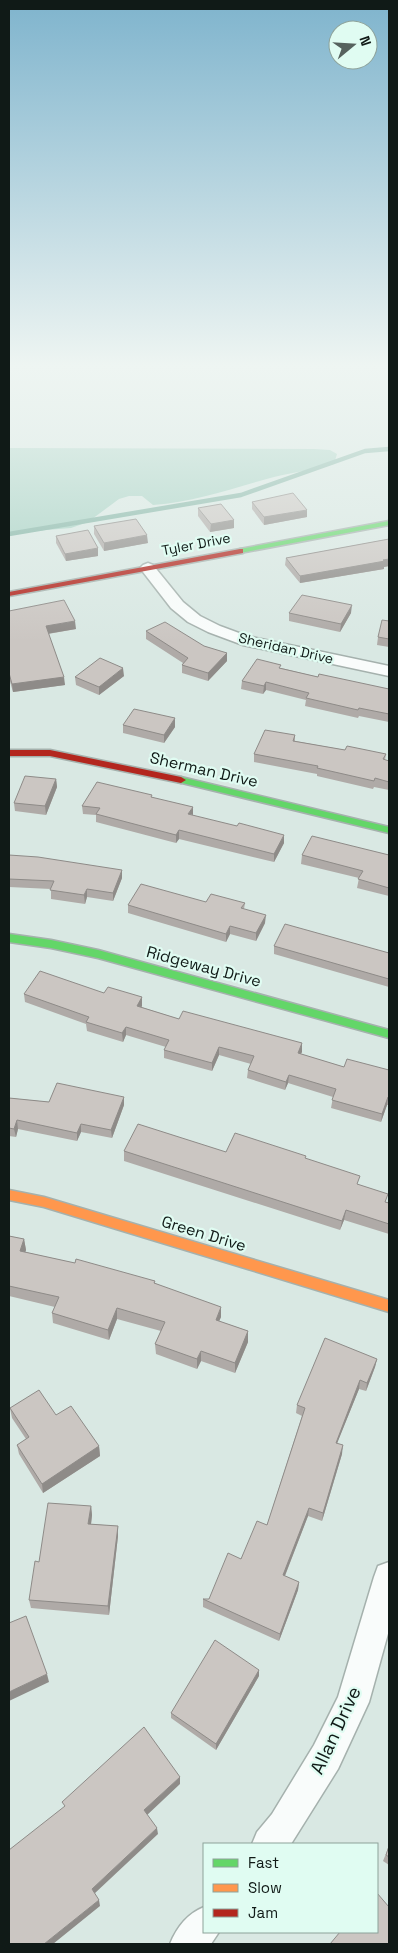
<svg xmlns="http://www.w3.org/2000/svg" width="398" height="1953" font-family="'Space Grotesk',sans-serif">
	<style>
		.forest { fill: #a6d1c3 }
		.lines { fill: none; stroke-linecap: round; stroke-linejoin: round }
		.stream { stroke: #82b3a4; stroke-width: 4.5 }
		.street-casing { stroke: #a5b1ad; stroke-width: 3 }
		.fast-casing { stroke: #a5b1ad; stroke-width: 3 }
		.slow-casing { stroke: #a5b1ad; stroke-width: 3 }
		.jam-casing { stroke: #a5b1ad; stroke-width: 3 }
		.street { fill: #f9fcfb; fill-rule: evenodd }
		.fast { fill: #63d668; fill-rule: evenodd }
		.slow { fill: #ff974d; fill-rule: evenodd }
		.jam { fill: #b3261e; fill-rule: evenodd }
		.wall { fill: #afaaa7 }
		.shaded-wall { fill: #8e8b88 }
		.building { fill: #cbc6c2; stroke: #8e8b88 }
		.labels { text-anchor: middle; stroke-width: 4.5; stroke-linejoin: round; paint-order: stroke }
		.far-street-label { font-size: 14px; fill: #101a17; stroke: #e0fcf2 }
		.street-label { font-size: 16px; fill: #101a17; stroke: #e0fcf2 }
		.near-street-label { font-size: 19px; fill: #101a17; stroke: #e0fcf2 }
	</style>
	<rect width="100%" height="100%" fill="#d9e8e3"/>
	<path class="forest" d="M9,448L314,449L330,450L337,454L334,464C314,470 294,472 274,477C233,488 195,502 153,505L142,496H129L119,499L88,522L71,528L9,533Z"/>
	<g class="lines">
		<path class="stream" d="M9,534L241,495L365,451L389,449"/>
		<g class="street-casing">
			<path id="street" d="M148,563L153,565L183,602L200,616L220,626L247,636L389,666V676L243,645L208,632L188,622L171,608L140,568L143,565Z
				M389,1562V1630L369,1702L338,1769L291,1844H252L257,1832L272,1814L314,1745L338,1697L374,1577L378,1566Z
				M204,1907V1932H219L211,1944H170C177,1927 187,1914 204,1907Z"/>
		</g>
		<g class="fast-casing">
			<path id="fast" d="M389,521V525L240,553L236,551L240,549Z
				M181,777L389,827V833L178,782L176,780Z
				M9,934L51,940L98,950L389,1030V1038L98,958L51,948L9,942Z"/>
		</g>
		<g class="slow-casing">
			<path id="slow" d="M9,1190L44,1197L389,1300V1312L44,1207L9,1200Z"/>
		</g>
		<g class="jam-casing">
			<path id="jam" d="M240,549H243V553L9,596V592Z
				M9,750H50L181,777L186,780L181,783L50,756H9Z"/>
		</g>
		<use href="#street" class="street"/>
		<use href="#fast" class="fast"/>
		<use href="#slow" class="slow"/>
		<use href="#jam" class="jam"/>
	</g>
	<path class="wall" d="M252,502L307,517L264,525L252,509Z
		M198,508L234,520V528L210,532L198,516Z
		M94,526L148,543L104,551L94,534Z
		M56,536L98,556L66,561L56,543Z
		M389,539V566L384,567V569L300,583L285,565L286,558Z
		M9,611L76,629L48,634L65,685L13,692L9,678Z
		M289,613H351L340,632L289,621Z
		M389,621V647L377,645L378,637Z
		M146,631L227,661L208,681L182,673V665L183,663L146,639Z
		M281,668L318,677L389,689V722L359,716L358,718L305,706L306,700L266,690L263,694L241,689L242,681Z
		M124,676L99,695L76,685L75,677Z
		M123,725L175,727L164,743L123,733Z
		M295,735V741L345,750L386,754L385,760L389,761V790L374,787L373,789L317,776V774L254,762V754Z
		M56,779L57,787L46,815L15,811L14,803Z
		M152,797L193,816L284,843L274,862L179,839L176,843L96,822V815L83,814L82,806Z
		M9,855L122,878L113,901L87,897L85,904L51,899V889L9,887Z
		M302,855H389V896L357,888L359,878L301,864Z
		M206,902L245,903L244,909L265,923L256,941L230,934L226,942L128,913V905Z
		M274,946L389,953V987L274,954Z
		M104,993L142,997V1006L141,1007L179,1019L302,1043V1052L300,1054L344,1067L389,1070V1105H387L381,1122L331,1108L333,1097L288,1083L285,1090L247,1078L248,1070L251,1064L219,1055L212,1071L164,1058V1050L166,1047L126,1035L123,1042L87,1031L86,1024L25,1002L24,994Z
		M124,1097V1105L112,1138L81,1132L77,1141L18,1129L16,1137L9,1136V1098L49,1102Z
		M124,1151L226,1152L306,1159L359,1185L386,1202L389,1203V1234L344,1220L340,1230L124,1161Z
		M9,1236L24,1239L26,1250L25,1252L155,1281V1283L221,1317L219,1321L248,1331V1342L235,1373L201,1361L197,1369L156,1354L155,1344L161,1331L117,1319L109,1340L53,1323L52,1313L55,1307L9,1296Z
		M377,1359L375,1367L366,1391L359,1389L337,1443L342,1454L322,1521L308,1516L285,1576L299,1582L298,1590L279,1641L203,1607V1599H209L267,1525L302,1416L296,1413L297,1405Z
		M10,1408L56,1415L99,1446L100,1456L43,1493L19,1454L17,1445L26,1439L12,1418Z
		M91,1506L92,1515L91,1524L118,1526V1536L109,1615L31,1608L29,1600L39,1562Z
		M259,1676L216,1750L171,1718V1713Z
		M389,1846V1865L383,1861Z"/>
	<path class="shaded-wall" d="M307,510V517L264,525V517Z
		M234,520V528L210,532L211,524Z
		M147,535L148,543L104,551V543Z
		M98,548V556L66,561L65,554Z
		M389,559V566L384,567V569L300,583V576Z
		M352,605L351,613L340,632L341,624Z
		M75,621L76,629L46,634V626Z
		M227,653V661L208,681V673Z
		M123,668L124,676L99,695V687Z
		M64,677L65,685L13,692L12,684Z
		M266,682V690L263,694L264,686Z
		M175,718V727L164,743V735Z
		M56,779L57,787L46,815L45,806Z
		M193,807V815L188,814Z
		M179,830V839L176,843V835Z
		M284,835V843L274,862V854Z
		M122,870V878L113,901V893Z
		M87,889V897L85,904L84,895Z
		M266,915L265,923L256,941V933Z
		M230,926V934L226,942V934Z
		M142,997V1006L137,1014V1006Z
		M126,1027V1035L123,1042L122,1033Z
		M302,1043V1052L297,1061L298,1053Z
		M219,1047V1055L212,1071V1063Z
		M289,1075L288,1083L285,1090L286,1082Z
		M124,1097V1105L112,1138L111,1130Z
		M388,1097L387,1105L381,1122L382,1114Z
		M17,1120L18,1129L16,1137L14,1129Z
		M81,1124V1132L77,1141V1133Z
		M346,1210L344,1220L340,1230L342,1221Z
		M24,1239L26,1250L22,1262L20,1251Z
		M221,1307V1317L215,1330L216,1320Z
		M117,1308V1319L109,1340L108,1330Z
		M248,1331V1342L235,1373V1363Z
		M201,1351V1361L197,1369V1359Z
		M377,1359L375,1367L366,1391L367,1383Z
		M360,1380L359,1389L334,1451L336,1443Z
		M343,1445L342,1454L322,1521L323,1513Z
		M99,1446L100,1456L43,1493L42,1484Z
		M91,1506L92,1515L90,1533L88,1524Z
		M309,1508L308,1516L282,1583L283,1575Z
		M118,1526V1536L109,1615L108,1606Z
		M299,1582L298,1590L279,1641L280,1634Z
		M259,1670V1676L216,1750V1744Z
		M47,1674L49,1682L9,1701V1692Z
		M180,1777V1784L145,1817L144,1810Z
		M157,1828L158,1834L94,1894L92,1889Z
		M99,1900L100,1906L53,1944H44Z"/>
	<path class="building" d="M293,493L307,510L264,517L252,502Z
		M221,504L234,520L211,524L198,508Z
		M136,519L147,535L104,543L94,526Z
		M88,530L98,548L65,554L56,536Z
		M389,539V559L383,560L385,561L300,576L286,558Z
		M302,595L352,605L341,624L289,613Z
		M64,600L75,621L46,626L64,677L12,684L9,673V611Z
		M382,620L389,621V639L378,637Z
		M165,622L204,646L227,653L208,673L182,665L188,658L146,631Z
		M100,658L123,668L99,687L75,677Z
		M257,659L281,665L279,668L318,677L319,674L389,689V714L359,708L358,710L306,698L309,693L266,682L264,686L242,681Z
		M134,709L175,718L164,735L123,725Z
		M265,730L295,735L293,741L345,750L347,746L386,754L383,759L389,761V782L375,778L374,781L317,768L318,766L254,754Z
		M25,776L56,779L45,806L14,803Z
		M97,782L152,795L151,797L193,807L188,814L237,826L239,823L284,835L274,854L179,830L176,835L96,814L100,808L82,806Z
		M312,836L389,855V888L358,879L363,871L302,855Z
		M9,855L38,857L122,870L113,893L87,889L84,895L50,890L54,881L9,879Z
		M141,884L206,902L211,894L245,903L241,908L266,915L256,933L230,926L226,934L128,905Z
		M285,924L389,953V979L274,946Z
		M40,971L104,993L108,987L142,997L137,1006L179,1019L183,1011L302,1043L298,1053L344,1067L347,1059L389,1070V1097H388L382,1114L332,1100L336,1089L289,1075L286,1082L248,1070L254,1056L219,1047L212,1063L164,1050L169,1040L126,1027L122,1033L86,1022L89,1017L24,994Z
		M57,1083L124,1097L111,1130L81,1124L77,1133L17,1120L14,1129L9,1128V1098L49,1102Z
		M138,1124L226,1152L235,1133L306,1156L305,1158L360,1176L357,1184L388,1194L385,1202L389,1203V1224L346,1210L342,1221L124,1151Z
		M9,1236L24,1239L20,1251L75,1263L76,1259L155,1281L154,1283L221,1307L216,1320L248,1331L235,1363L201,1351L197,1359L155,1344L165,1322L117,1308L108,1330L52,1313L59,1297L9,1286Z
		M325,1338L377,1359L367,1383L360,1380L336,1443L343,1445L323,1513L309,1508L283,1575L299,1582L280,1634L203,1599H209L228,1553L241,1559L257,1521L267,1525L305,1408L297,1405Z
		M39,1390L56,1415L71,1406L99,1446L42,1484L17,1445L29,1437L10,1408Z
		M48,1503L91,1506L88,1524L118,1526L108,1606L29,1600L35,1561L39,1562Z
		M26,1616L47,1674L9,1692V1623Z
		M215,1640L259,1670L216,1744L171,1713Z
		M144,1727L180,1777L144,1810L157,1828L92,1889L99,1900L44,1944H9V1850L65,1806L62,1802Z
		M389,1846V1857L386,1855Z
		M377,1893L389,1907V1944H330L340,1932H377Z"/>
	<linearGradient id="sky" x2="0" y2="1"><stop stop-color="#7fb4cd"/><stop offset="0.57" stop-color="#eef5f2"/><stop offset="1" stop-color="#eef5f2" stop-opacity="0"/></linearGradient>
	<rect width="398" height="641" fill="url(#sky)"/>
	<g class="labels">
		<g class="far-street-label">
			<text transform="translate(196 544) rotate(-11)" y="5">Tyler Drive</text>
			<text transform="translate(286 648) rotate(13)" y="5">Sheridan Drive</text>
		</g>
		<g class="street-label">
			<text transform="translate(204 769) rotate(13)" y="6">Sherman Drive</text>
			<text transform="translate(204 966) rotate(15)" y="6">Ridgeway Drive</text>
			<text transform="translate(204 1233) rotate(17)" y="6">Green Drive</text>
		</g>
		<g class="near-street-label">
			<text transform="translate(335 1730) rotate(-65)" y="7">Allan Drive</text>
		</g>
	</g>
	<rect width="398" height="1953" fill="none" stroke="#101a17" stroke-width="20"/>
	<rect x="203" y="1843" width="175" height="90" fill="#e0fcf2" stroke="#8da29a"/>
	<rect x="213" y="1859" width="25" height="8" fill="#63d668" stroke="#8da29a"/>
	<text x="248" y="1868" font-size="15" fill="#101a17">Fast</text>
	<rect x="213" y="1884" width="25" height="8" fill="#ff974d" stroke="#8da29a"/>
	<text x="248" y="1893" font-size="15" fill="#101a17">Slow</text>
	<rect x="213" y="1909" width="25" height="8" fill="#b3261e" stroke="#8da29a"/>
	<text x="248" y="1918" font-size="15" fill="#101a17">Jam</text>
	<g transform="translate(353 45) rotate(72)"><circle r="24" fill="#e0fcf2" stroke="#8da29a"/>
	<path d="M0-4L9 19L0 12L-9 19Z" fill="#56625e"/>
	<text y="-8" font-size="14" font-weight="bold" text-anchor="middle" fill="#101a17">N</text>
	</g>
</svg>
